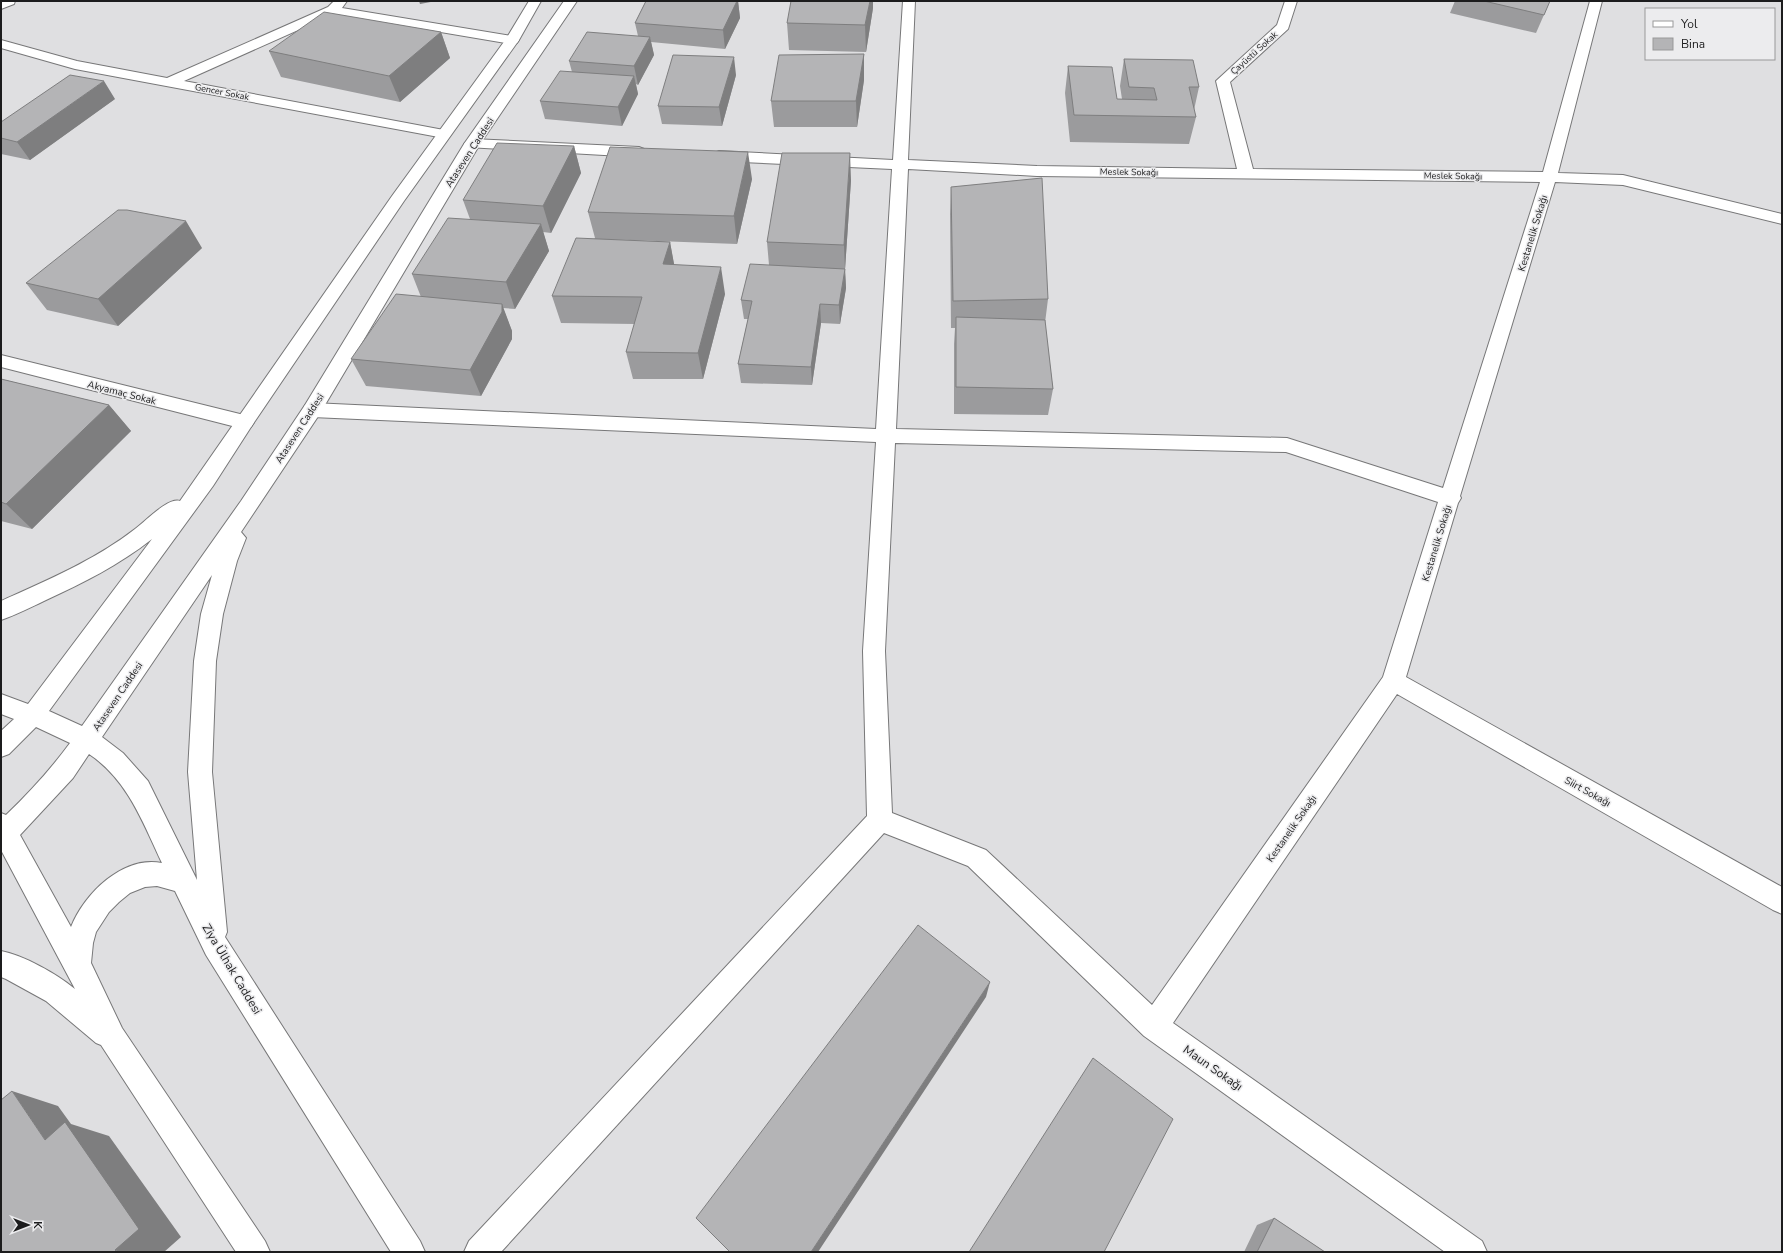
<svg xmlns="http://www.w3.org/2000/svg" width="1783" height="1253" font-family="'Nunito Sans',sans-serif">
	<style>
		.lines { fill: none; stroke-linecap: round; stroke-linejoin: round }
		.street-casing { stroke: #777778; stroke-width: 2 }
		.secondary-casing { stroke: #777778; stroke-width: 2 }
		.street { fill: #fff; fill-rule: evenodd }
		.secondary { fill: #fff; fill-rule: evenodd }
		.wall { fill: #9b9b9d }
		.shaded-wall { fill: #7e7e7f }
		.building { fill: #b4b4b6; stroke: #7e7e7f }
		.labels { text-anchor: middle; stroke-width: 3; stroke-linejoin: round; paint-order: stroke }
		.far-street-label { font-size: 9px; fill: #1c1c1d; stroke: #ececee }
		.street-label { font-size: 10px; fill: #1c1c1d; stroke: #ececee }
		.near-street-label { font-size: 12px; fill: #1c1c1d; stroke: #ececee }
	</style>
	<rect width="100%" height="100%" fill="#dfdfe1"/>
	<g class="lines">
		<g class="street-casing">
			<path id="street" d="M1,1H15L14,4L1,9Z
				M334,1H347L342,8L512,36L517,37L519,40L517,43L512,44L334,14L184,81L449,131L451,134L449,137L444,138L75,69L1,48V40L77,61L167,78L328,7Z
				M903,1H915L908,160L1037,166L1237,169L1216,81L1277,25L1285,1H1297L1288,29L1230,82L1253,169L1543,172L1590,1H1602L1558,173L1623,175L1782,214V224L1623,185L1555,182L1460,496L1461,498L1458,503L1406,677L1782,887V914L1773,910L1397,694L1173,1023L1482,1241L1487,1252H1445L1144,1036L968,866L884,833L501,1252H464L469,1241L867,816L863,651L876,442L312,417L305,415L303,410L305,405L312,403L876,429L892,169L719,161L714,159L711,156L714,153L719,151L893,160ZM908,169L1037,176L1540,182L1443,488L1287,438L896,429ZM895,443L1286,452L1438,502L1383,677L1152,1005L986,850L892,813L885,651Z
				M472,139L639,147L644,149L647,152L644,155L639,157L467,147L464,144L467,141Z
				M1,355L244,415L251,417L254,422L251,427L244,429L1,367Z"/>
		</g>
		<g class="secondary-casing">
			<path id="secondary" d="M529,1H541L519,40L404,201L251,427L213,486L49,711L82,726L241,501L305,405L464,144L564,1H577L480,144L319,415L241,532L246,538L237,561L223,614L216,661L212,772L227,932L225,937L420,1241L425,1252H391L206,955L175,891L157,886L145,887L130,893L119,902L109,912L96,932L93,943L91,963L122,1028L265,1241L270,1252H236L101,1045L96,1043L46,1001L6,979L1,977V951C23,955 57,974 75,989L1,850V813L6,815C29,793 51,769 70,743L36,727L9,754L1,757V731L14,719L1,714V694L28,704L152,539C119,565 83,583 46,600C31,607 16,615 1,620V601C48,580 95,560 135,529C146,521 168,497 180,501L392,196L506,39ZM212,575L201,614L194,661L188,772L197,880L148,781L123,753L102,737ZM89,754C128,780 143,823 162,863C123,855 84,894 71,927L20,835L73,778Z"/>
		</g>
		<use href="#street" class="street"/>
		<use href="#secondary" class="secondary"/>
	</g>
	<path class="wall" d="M646,1H738L740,18L725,49L651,42L654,55L638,85L636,84L638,94L622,126L545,119L540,101L572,72L569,61L638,36L635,23Z
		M1455,1H1550L1536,33L1450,13Z
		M873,8L866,52L789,50L787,23Z
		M441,32L450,58L400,102L281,77L269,51Z
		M864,54V80L857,127H774L771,101Z
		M1124,59L1199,87L1194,110L1196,117L1189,144L1070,142L1065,93L1068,66L1117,99H1122L1120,86Z
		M736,75L722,126L662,124L658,106Z
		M115,99L30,160L1,154V122Z
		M574,146L581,173L551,233L543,232L549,251L515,309L503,308L512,331V339L481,396L366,386L351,359L421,297L412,274L470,219L463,200Z
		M752,179L737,244L604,239L670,242L674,265L725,294L703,379H633L626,352L635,324L561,323L552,296L595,238L588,212Z
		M851,180L845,269L846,288L840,324L821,323L812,385L741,383L738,364L748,319H744L741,300L769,265L767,242Z
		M951,187L1048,299L1045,323L1053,389L1048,415L954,414V344L955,328H951L950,214Z
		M202,248L118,326L47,310L26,283Z
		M1,379L109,405L131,431L32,529L1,521Z
		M1274,1218L1325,1252H1244L1257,1225Z"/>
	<path class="shaded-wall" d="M419,1H436L420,4Z
		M737,1H738L740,18L725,49L723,30Z
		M870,1H873V8L866,52L865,25Z
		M441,32L450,58L400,102L389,76Z
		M650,37L654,55L638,85L634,66Z
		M864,54V80L857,127L856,101Z
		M734,57L736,75L722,126L719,107Z
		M634,76L638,94L622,126L618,107Z
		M104,81L115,99L30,160L17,142Z
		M574,146L581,173L551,233L543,206Z
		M748,152L752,179L737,244L734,216Z
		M850,153L851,180L845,270L846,288L840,324L839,305L845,271L844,245Z
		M186,221L202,248L118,326L98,299Z
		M541,224L549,251L515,309L506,282Z
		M670,242L675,269L663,264Z
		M721,267L725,294L703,379L698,353Z
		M502,304L512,331V339L481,396L470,370Z
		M820,304L821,323L812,385L811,367Z
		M109,405L131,431L32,529L6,504Z
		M990,982L986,997L818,1252H811Z
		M12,1091L58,1106L71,1124L109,1136L181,1237L164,1252H117L45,1140Z"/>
	<path class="building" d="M646,1H737L723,30L635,23Z
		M791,1H870L865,25L787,23Z
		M1484,1H1550L1544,15Z
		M324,12L441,32L389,76L269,51Z
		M587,32L650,37L634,66L569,61Z
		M864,54L856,101H771L779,55Z
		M673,55L734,57L719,107L658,106Z
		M1124,59L1193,60L1199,87H1189L1196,117L1074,115L1068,66L1112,67L1117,99L1157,100L1154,88L1129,87Z
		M560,71L634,76L618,107L540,101Z
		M70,75L104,81L17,142L1,138V122Z
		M497,143L574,146L543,206L463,200Z
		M610,147L748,152L734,216L588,212Z
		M782,153H850L844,245L767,242Z
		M1042,178L1048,299L953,301L951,187Z
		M118,210H127L186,221L98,299L26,283Z
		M448,218L541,224L506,282L412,274Z
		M576,238L670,242L663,264L721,267L698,353L626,352L642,297L552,296Z
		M750,264L845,269L839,305L820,304L811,367L738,364L752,301L741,300Z
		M396,294L502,304V312L470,370L351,359Z
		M956,317L1045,320L1053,389L956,387Z
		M1,379L109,405L6,504L1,502Z
		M918,925L990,982L811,1252H730L696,1218Z
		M1093,1058L1173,1119L1104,1252H969Z
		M12,1091L45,1140L65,1122L139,1229L115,1250L117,1252H1V1100Z
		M1274,1218L1325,1252H1257Z"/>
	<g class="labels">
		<g class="far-street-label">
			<text transform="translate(1254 53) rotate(-42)" y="3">Çayüstü Sokak</text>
			<text transform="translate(222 92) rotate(11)" y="3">Gencer Sokak</text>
			<text transform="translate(1129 172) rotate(1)" y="3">Meslek Sokağı</text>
			<text transform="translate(1453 176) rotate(1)" y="3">Meslek Sokağı</text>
		</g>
		<g class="street-label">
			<text transform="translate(469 152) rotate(-57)" y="4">Ataseven Caddesi</text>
			<text transform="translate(1532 233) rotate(-73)" y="4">Kestanelik Sokağı</text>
			<text transform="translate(122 392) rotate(14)" y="4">Akyamaç Sokak</text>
			<text transform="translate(299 428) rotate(-57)" y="4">Ataseven Caddesi</text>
			<text transform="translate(1436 543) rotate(-73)" y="4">Kestanelik Sokağı</text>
			<text transform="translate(117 696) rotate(-56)" y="4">Ataseven Caddesi</text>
			<text transform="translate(1588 791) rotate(29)" y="4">Siirt Sokağı</text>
			<text transform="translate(1291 828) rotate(-55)" y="4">Kestanelik Sokağı</text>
		</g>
		<g class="near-street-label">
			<text transform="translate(232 969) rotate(59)" y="4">Ziya Ülhak Caddesi</text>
			<text transform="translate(1213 1068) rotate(35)" y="4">Maun Sokağı</text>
		</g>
	</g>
	<rect width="1783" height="1253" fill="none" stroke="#1c1c1d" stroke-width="4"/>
	<rect x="1645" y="8" width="130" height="52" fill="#ececee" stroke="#99999a"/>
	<rect x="1653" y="21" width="20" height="6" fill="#ffffff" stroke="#99999a"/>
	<text x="1681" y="28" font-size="12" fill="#1c1c1d">Yol</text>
	<rect x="1653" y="38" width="20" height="12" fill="#b4b4b6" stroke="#99999a"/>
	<text x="1681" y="48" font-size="12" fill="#1c1c1d">Bina</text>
	<g transform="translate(28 1225) rotate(90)" stroke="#ececee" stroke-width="3" paint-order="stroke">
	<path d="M0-3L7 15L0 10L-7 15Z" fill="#1c1c1d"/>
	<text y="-6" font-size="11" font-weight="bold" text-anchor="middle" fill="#1c1c1d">K</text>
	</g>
</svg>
